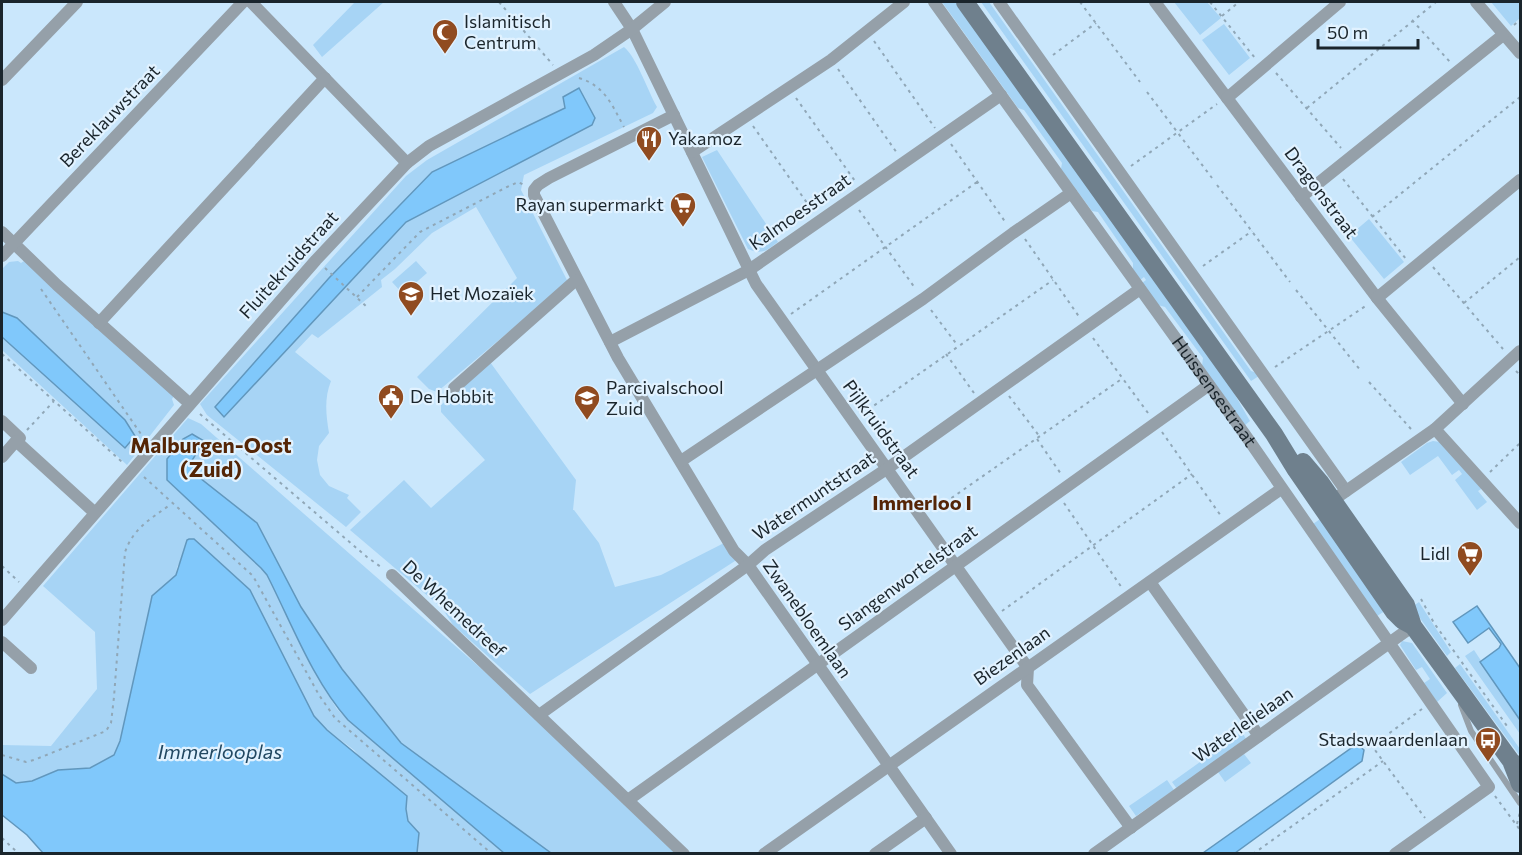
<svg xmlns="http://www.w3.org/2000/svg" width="1522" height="855" font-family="Commissioner,sans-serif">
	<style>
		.green { fill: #a7d4f5; fill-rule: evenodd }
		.water { fill: #80c8fb; stroke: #6197bd; stroke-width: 1.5 }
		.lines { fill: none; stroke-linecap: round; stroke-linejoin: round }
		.path { stroke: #90a7b7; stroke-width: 2; stroke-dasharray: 3 4.5; stroke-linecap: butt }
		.lane { stroke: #95a0a9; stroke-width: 6 }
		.street { stroke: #95a0a9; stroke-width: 12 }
		.secondary { stroke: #6f808d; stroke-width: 18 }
		.labels { text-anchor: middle; stroke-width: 4.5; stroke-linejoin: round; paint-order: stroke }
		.poi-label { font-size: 18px; fill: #1a252c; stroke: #e1f2ff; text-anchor: start }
		.street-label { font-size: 18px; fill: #1a252c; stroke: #e1f2ff }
		.neighbourhood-label { font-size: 20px; font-weight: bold; fill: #542506; stroke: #e1f2ff }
		.water-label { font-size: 20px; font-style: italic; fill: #214862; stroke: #e1f2ff }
		.quarter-label { font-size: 21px; font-weight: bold; fill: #542506; stroke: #e1f2ff }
	</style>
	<rect width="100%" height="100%" fill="#cae7fc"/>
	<path class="green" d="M355,2H384L322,57L313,45Z
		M942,2H957L1219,367L1250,421L1244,426L1202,366L1203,358L1165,307L1158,305L1142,283L1146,280L1144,277L1140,280L1133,269V263L1098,212L1092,211L1061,169L1062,163L1024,110L1018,108Z
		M981,2H989L1251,371L1257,373L1259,376L1251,381Z
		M1174,2H1207L1221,18L1200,35Z
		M1491,2H1520V18L1511,26Z
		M1224,24L1250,58L1229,75L1202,40Z
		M624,47C637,58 647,89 657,107L653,113L524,175L521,190L568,282L437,392L429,389L417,377L517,278L476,207L432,233L395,269L381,280L382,287L318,338L312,334L295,352L331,381C324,398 326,415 329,433L319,446L317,460L320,475L329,486L349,495L347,498L361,512L346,527L207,415L200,404L406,176L427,160ZM579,89L592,125L406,222L342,289L215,408L329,278L432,172L565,108L563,97Z
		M717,150L778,242C766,251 762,255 748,249L702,157Z
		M1369,219L1404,262L1384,279L1349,236Z
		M18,261L21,263L24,261L174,396L172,399L174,405L127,465L2,350V337L125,448V420L17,318L2,312V269L9,262Z
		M416,261L427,273L403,294L392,282Z
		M490,362L576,480L573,510H574L599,543L615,587L661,575L726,542L738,559L530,694L453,625L442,608L350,530L404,480L431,508L485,460L441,412V405Z
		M188,418L201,424L492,678L675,853H551L401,743L342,669L301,607L257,523L195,474L191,462L203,444L183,439L167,459V480L261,568L267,575L322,685L337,709L348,720L504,853H417L419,833L408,821L406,810L354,750L327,730L314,716L250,590L194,539L177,567L176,575L153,596L151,601L120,741L114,755L90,768L58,770L32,781L16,783L2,774V745L51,746L97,689L95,632L43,586Z
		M1433,441L1440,442L1483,488L1478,491L1487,502L1477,510L1455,480L1462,474L1459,470L1452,475L1438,456L1410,475L1401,462L1427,443Z
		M1323,517L1388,609L1377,616L1313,524Z
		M1419,602L1451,652L1447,656L1412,607Z
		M1402,641L1412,643L1447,693L1437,702L1424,683L1430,679L1422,667L1416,670L1400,645Z
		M1474,650L1520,720V734L1465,656Z
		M1460,664L1520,749V756L1455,668Z
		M1242,732L1246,739L1177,789L1172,782Z
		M1244,754L1251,763L1225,782L1218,772Z
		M1167,780L1174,790L1136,816L1129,806Z"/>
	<path class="water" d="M579,88L595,118L592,125L406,222L224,417L215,407L329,278L432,172L565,108L563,97Z
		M2,312L17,318L125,420L135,436L125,448L2,337Z
		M192,434L204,441L191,462L195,474L257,523L301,607L342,669L401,743L551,853H504L348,720C313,681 291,622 267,575L261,568L167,480V459L183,439Z
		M189,539H194L250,590L314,716L327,730L407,796L406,809L408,821L419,833L417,853H43L27,835L2,815V774L16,783L32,781L58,770L90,768L114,755L120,741L151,601L152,596L176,575L187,540Z
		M1477,606L1520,668V720L1480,662L1499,648L1501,644L1489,628L1468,643L1453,622Z
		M1357,744L1364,750L1362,761L1235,853H1203Z"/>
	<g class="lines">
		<path class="path" d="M499,2L553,65
			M1080,2L1140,82
			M1210,2L1255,58
			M1222,16L1239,2
			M1412,20L1450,62
			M1514,25L1520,20
			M874,41L935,128
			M1053,55L1096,23
			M838,69L897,153
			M1276,73L1341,148
			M579,78C605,86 612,105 624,127
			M1147,92L1212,178
			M796,98L855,181
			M1307,108L1436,2
			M753,126L812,210
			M951,144L1006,223
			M1131,166L1217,104
			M1343,179L1406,259
			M1217,185L1290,282
			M859,210L915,288
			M1372,217L1520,97
			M1025,239L1080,318
			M1203,266L1252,231
			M1433,267L1503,349
			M325,268L368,308
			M41,289L143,437
			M1296,290L1361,371
			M357,297L420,232L507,187L518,182L524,185
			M1464,303L1520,257
			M931,310L958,346
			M791,314L977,182
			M1093,338L1148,413
			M2,354L122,462
			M946,354L974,393
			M1275,367L1367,305
			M1516,371L1520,375
			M1369,382L1411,429
			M1009,396L1040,437
			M200,414L367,557L381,567
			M862,414L1053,280
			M27,430L54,401
			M1162,432L1221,516
			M1037,439L1061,474
			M1490,472L1520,443
			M144,477L253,576L319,695L335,718L492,854
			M1064,503L1122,588
			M933,511L1123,378
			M2,566L19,582
			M1421,599L1434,623L1507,726
			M1002,611L1192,474
			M1422,709L1372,746L1425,818
			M2,755L26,762L34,760L106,731L111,723L114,697L125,552C134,527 151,519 171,504
			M1495,796L1520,830
			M1517,824L1520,812
			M2,838L19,854
			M1253,854L1383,761"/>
		<path class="lane" d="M1461,705L1471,731L1520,803"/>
		<g class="street">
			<path d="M251,2L407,163"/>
			<path d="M614,2L632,29L756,284L1028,668L1027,685L1131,828"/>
			<path id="s1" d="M934,2L1246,436L1489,787L1395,854"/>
			<path d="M999,2L1346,491"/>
			<path d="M1155,2L1377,298L1463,404"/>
			<path d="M1476,2L1520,53"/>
			<path d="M2,80L77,2"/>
			<path d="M1227,98L1340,2"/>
			<path d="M674,115L549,178L538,185L534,190V195L618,358L734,551L748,565L951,854"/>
			<path d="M692,152L831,60L904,2"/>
			<path d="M1301,197L1503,35"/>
			<path d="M2,232L57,285L189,403"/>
			<path d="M2,256L243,2"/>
			<path d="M1377,298L1520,180"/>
			<path d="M99,323L325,78"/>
			<path d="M610,342L749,270L1001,95"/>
			<path d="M454,388L576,280"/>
			<path d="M2,421L20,438"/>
			<path d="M1435,429L1520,523"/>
			<path d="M2,457L16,441L95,513"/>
			<path d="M681,461L923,299L1013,233L1071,193"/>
			<path d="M1339,496L1435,429L1520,351"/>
			<path d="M392,575L684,854"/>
			<path d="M1150,582L1259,736"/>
			<path d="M2,620L316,260L407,163L429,146L594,55L632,29L665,2"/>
			<path d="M2,642L31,668"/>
			<path d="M539,715L748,565L765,550L888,468L1140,289"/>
			<path d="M628,800L1209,385"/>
			<path d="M764,854L1281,489"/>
			<path d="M875,854L926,818"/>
			<path d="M1094,854L1413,626"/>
		</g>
		<path class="secondary" d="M965,2L1274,434L1296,470L1394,612L1402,620L1413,626
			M1303,462L1320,482L1406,605L1413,626L1511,761L1520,768
			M1511,761L1520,784"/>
	</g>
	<defs>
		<g id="mosque-pin" transform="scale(1.35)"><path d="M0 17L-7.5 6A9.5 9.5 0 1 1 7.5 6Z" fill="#904b20" stroke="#e1f2ff"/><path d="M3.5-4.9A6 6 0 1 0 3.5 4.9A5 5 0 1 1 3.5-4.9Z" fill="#fff"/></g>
		<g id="restaurant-pin" transform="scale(1.35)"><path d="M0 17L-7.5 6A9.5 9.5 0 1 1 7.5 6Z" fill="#904b20" stroke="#e1f2ff"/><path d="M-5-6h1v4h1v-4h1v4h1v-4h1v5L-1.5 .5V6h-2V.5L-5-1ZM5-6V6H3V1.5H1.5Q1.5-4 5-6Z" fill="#fff"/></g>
		<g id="supermarket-pin" transform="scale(1.35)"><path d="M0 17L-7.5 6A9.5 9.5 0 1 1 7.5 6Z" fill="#904b20" stroke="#e1f2ff"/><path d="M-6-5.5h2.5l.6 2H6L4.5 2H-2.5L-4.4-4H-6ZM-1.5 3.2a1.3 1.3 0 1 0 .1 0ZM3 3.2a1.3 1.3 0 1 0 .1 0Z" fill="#fff"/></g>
		<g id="school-pin" transform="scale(1.35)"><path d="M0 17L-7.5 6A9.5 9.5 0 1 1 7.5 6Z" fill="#904b20" stroke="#e1f2ff"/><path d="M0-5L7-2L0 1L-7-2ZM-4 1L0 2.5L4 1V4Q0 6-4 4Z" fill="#fff"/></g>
		<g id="civic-pin" transform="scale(1.35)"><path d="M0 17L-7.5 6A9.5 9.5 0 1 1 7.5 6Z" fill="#904b20" stroke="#e1f2ff"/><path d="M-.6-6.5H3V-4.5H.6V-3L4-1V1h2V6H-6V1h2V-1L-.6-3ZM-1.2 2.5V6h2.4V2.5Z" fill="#fff"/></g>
		<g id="bus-pin" transform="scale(1.35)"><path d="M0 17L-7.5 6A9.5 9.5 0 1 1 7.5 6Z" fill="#904b20" stroke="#e1f2ff"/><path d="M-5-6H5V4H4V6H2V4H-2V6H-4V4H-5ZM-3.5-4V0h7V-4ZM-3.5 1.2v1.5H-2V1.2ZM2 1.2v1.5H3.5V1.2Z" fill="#fff"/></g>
	</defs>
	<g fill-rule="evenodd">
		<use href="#mosque-pin" x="445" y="32"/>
		<use href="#restaurant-pin" x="649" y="139"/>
		<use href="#supermarket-pin" x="683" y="205"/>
		<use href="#school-pin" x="411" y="294"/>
		<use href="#civic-pin" x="391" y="397"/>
		<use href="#school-pin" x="587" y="398"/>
		<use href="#supermarket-pin" x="1470" y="554"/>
		<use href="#bus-pin" x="1488" y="740"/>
	</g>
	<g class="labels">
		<g class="poi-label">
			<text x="464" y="28">Islamitisch<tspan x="464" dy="21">Centrum</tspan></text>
			<text x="668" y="145">Yakamoz</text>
			<text x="664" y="211" text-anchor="end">Rayan supermarkt</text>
			<text x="430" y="300">Het Mozaïek</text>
			<text x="606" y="394">Parcivalschool<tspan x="606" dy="21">Zuid</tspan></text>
			<text x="410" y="403">De Hobbit</text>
			<text x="1450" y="560" text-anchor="end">Lidl</text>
			<text x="1468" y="746" text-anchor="end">Stadswaardenlaan</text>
		</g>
		<g class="street-label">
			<text transform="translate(110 116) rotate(-46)" y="6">Bereklauwstraat</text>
			<text transform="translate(1321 193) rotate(53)" y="6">Dragonstraat</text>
			<text transform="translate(800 212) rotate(-35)" y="6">Kalmoesstraat</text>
			<text transform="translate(289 265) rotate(-48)" y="6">Fluitekruidstraat</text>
			<text dy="6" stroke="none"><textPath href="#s1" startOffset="480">Huissensestraat</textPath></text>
			<text transform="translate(881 429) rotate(54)" y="6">Pijlkruidstraat</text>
			<text transform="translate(814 496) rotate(-34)" y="6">Watermuntstraat</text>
			<text transform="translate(908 578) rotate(-36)" y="6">Slangenwortelstraat</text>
			<text transform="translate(454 609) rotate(43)" y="6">De Whemedreef</text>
			<text transform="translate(807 619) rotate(55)" y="6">Zwanebloemlaan</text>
			<text transform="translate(1012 656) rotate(-35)" y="6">Biezenlaan</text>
			<text transform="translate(1243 725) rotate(-35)" y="6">Waterlelielaan</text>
		</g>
		<g class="neighbourhood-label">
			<text x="922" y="510">Immerloo I</text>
		</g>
		<g class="water-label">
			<text x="220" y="759">Immerlooplas</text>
		</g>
		<g class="quarter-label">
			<text x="211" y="453">Malburgen-Oost<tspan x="211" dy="24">(Zuid)</tspan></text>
		</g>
	</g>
	<rect width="1522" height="855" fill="none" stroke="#1a252c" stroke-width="6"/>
	<path d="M1318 39v9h100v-9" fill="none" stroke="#1a252c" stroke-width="3"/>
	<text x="1327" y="39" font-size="18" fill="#1a252c" stroke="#e1f2ff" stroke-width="4.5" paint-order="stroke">50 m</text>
</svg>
